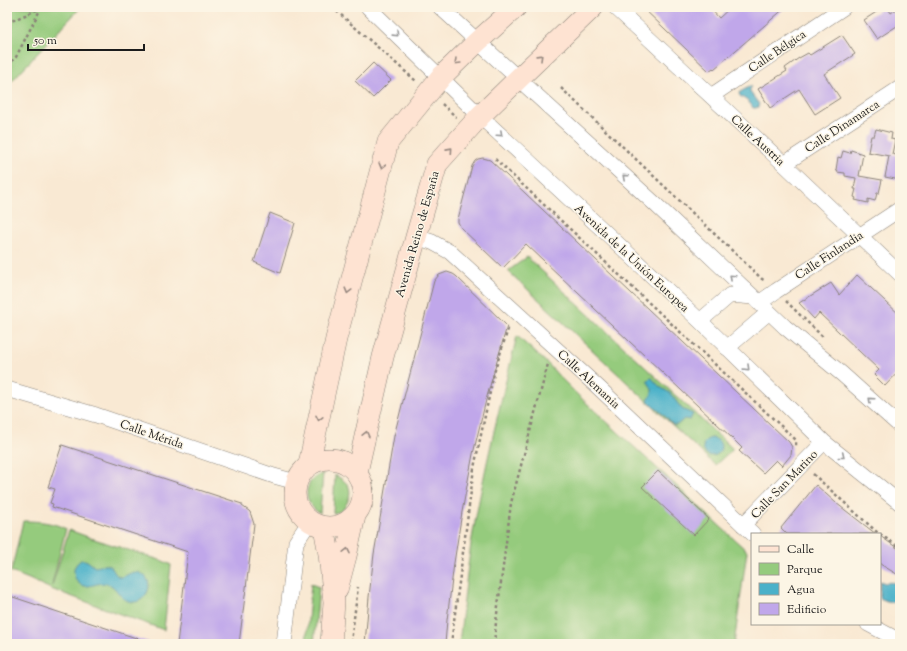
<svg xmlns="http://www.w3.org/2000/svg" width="907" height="651" font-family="'Sorts Mill Goudy',serif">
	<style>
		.green { fill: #95cb7d; stroke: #58744c }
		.water { fill: #4ab1c9; stroke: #336672 }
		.building { fill: #c0a7ea }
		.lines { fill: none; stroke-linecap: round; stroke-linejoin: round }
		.street-casing { stroke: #8a8278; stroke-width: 16 }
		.secondary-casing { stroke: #8a8278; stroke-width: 22 }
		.path { stroke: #8a8278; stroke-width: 2.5; stroke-dasharray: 3 3; stroke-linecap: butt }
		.street { stroke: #fff; stroke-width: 15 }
		.secondary { stroke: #fee3d2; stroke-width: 21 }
		.oneway { stroke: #999 }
		.oneway2 { stroke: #988980 }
		.labels { text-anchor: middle; stroke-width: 3; stroke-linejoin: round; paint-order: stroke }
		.street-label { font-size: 12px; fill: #1c1c1c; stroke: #fcf5e5 }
	</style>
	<rect width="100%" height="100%" fill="#fcf5e5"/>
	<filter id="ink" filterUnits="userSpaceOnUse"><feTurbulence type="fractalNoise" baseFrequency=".025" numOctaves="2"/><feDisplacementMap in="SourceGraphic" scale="8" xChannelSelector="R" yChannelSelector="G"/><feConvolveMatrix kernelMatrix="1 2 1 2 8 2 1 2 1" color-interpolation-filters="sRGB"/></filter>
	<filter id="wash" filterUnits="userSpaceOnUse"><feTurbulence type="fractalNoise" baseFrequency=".012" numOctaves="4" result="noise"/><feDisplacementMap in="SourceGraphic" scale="16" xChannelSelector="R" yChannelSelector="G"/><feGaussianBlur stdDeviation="0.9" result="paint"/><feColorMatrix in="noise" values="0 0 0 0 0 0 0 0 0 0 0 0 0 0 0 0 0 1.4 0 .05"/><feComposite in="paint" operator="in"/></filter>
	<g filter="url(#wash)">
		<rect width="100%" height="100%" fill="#f9e9d3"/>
		<path class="green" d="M7,7H81L7,86Z
			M527,257L733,449L715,465L508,271Z
			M517,336L548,364L558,375L580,397L747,551L734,644H459C463,611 466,577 471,544C483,474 500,405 517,336Z
			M323,473L320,513C308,507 302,491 312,480C315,477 319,475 323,473Z
			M335,475C340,478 345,481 348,485C353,493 347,507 339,512C338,512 334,513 333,513Z
			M23,521C38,521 53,522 66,529L53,580L52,586L69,530L91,538L163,561L171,565L164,630L51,589L29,579L11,572Z
			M311,584L319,587L314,644H306Z"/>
		<path class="water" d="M750,86H751L752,87L750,89V92L759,104L758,107L756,108H753L749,102L740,96L739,94C741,90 747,89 750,86Z
			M651,377L660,387L670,393L682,409L693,414L690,420L684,419L677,425H673L666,417L649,402L648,399C655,392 652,388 647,381Z
			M703 447a9 9 0 1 1 18 0a9 9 0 1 1-18 0Z
			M81,560C88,559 90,564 95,567C99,567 103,564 107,565C114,566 113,575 120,577C126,578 131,569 140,573C159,581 144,610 126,600C118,596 116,586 108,584C97,580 85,593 77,581C74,577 74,573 74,569C75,565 78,562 81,560Z
			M880,581L885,583C891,582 894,582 900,585V599C893,605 887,601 880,598Z"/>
		<g id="blocks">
			<path class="building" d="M642,7H709L719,18L731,7H786L714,69L713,68L709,71Z
				M884,7H887L891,13L900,7V24L877,39L864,20Z
				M842,35L855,54L824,74L840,98L815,114L799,89L770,108L758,89L787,71L785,68L799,58L808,53L810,55Z
				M373,63L391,80L373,98L355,81Z
				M876,129L892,133L891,139L895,140L892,154L900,156V180L885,177L889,156L868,152L871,136H874Z
				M851,150L863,154L859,176L882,180L879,193H877L875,201L868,199V203L855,200L856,198L854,197L856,189H854L856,178L845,176V173L837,172L838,170H836L838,157L841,158L843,151L850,153Z
				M483,158L490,160L789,442L792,447L791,455L782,466L776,460L763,473L739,451L742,448L732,438L526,244L503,268L461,228L458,222V219L472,166L475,161L478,159Z
				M270,213L295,223L280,273L254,262Z
				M447,272L453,274L456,276L507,326L486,400L473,454L462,512L454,563L447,620L445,644H365L369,597L374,554L394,436L434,281L439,275Z
				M857,275L900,315V370L885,386L874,375L879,370L819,313L814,319L799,303L831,283L839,295Z
				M62,445L242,504V506L249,511L250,512L254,524L239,644H177L188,552L52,507L53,504L50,503L55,489L48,487Z
				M658,471L709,519L694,535L642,487Z
				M816,485L836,503L876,534H787L781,528Z
				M880,536L900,550V576L880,564Z
				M7,595L148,642V644H7Z"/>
		</g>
	</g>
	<g filter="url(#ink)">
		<use href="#blocks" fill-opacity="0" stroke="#8a8278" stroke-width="1"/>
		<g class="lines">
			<g class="street-casing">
				<path id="street" d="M368,7L480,116L618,244L700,321L824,442L900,503
					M440,7L654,203L785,327L842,374L900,426
					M615,7L784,164L900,274
					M711,96L844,7
					M784,164L900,88
					M416,237L432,242L450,252L599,388L753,534
					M759,303L776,291L900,209
					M700,321L730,295L753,297
					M727,348L769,312
					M7,389L96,415L274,476L296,482
					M743,525L824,442
					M868,624L900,641
					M284,644L296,542L310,521"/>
			</g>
			<g class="secondary-casing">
				<path id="secondary" d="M295 493a34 34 0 1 1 68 0a34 34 0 1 1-68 0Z
					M309,464L336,339L388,142L441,77L477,42L516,7
					M357,472L383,357L416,237L437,164L480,116L518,79L593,7
					M324,527L329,554L334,602L331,644
					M337,590L346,556L355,516"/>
			</g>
			<path class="path" d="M332,7L416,81
				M7,23L41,8
				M7,66L16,57L41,8L44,7
				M561,88L762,279L766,281
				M442,104L456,117
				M495,159L796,440V448
				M786,301L798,313L824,338
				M813,474L879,534
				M371,508L373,489L372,481
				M880,534L900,548
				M351,642L358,587
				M451,644L474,468L494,373L509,326
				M494,644L496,622L511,503L548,364L549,363"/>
			<use href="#street" class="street"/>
			<use href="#secondary" class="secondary"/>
		</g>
		<defs><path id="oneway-chevron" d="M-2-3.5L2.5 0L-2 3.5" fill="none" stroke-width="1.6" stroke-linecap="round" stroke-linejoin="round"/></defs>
		<g class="oneway">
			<use href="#oneway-chevron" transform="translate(396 34) rotate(44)"/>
			<use href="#oneway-chevron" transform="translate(500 134) rotate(42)"/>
			<use href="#oneway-chevron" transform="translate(625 177) rotate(-138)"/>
			<use href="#oneway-chevron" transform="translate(732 277) rotate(-137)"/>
			<use href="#oneway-chevron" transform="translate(747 368) rotate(44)"/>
			<use href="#oneway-chevron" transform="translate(871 400) rotate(-138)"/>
			<use href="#oneway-chevron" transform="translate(842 456) rotate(39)"/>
		</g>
		<g class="oneway2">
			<use href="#oneway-chevron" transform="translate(540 57) rotate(-44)"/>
			<use href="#oneway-chevron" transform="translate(457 62) rotate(135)"/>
			<use href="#oneway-chevron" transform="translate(450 150) rotate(-48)"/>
			<use href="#oneway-chevron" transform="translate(382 166) rotate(105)"/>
			<use href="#oneway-chevron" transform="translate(348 291) rotate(105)"/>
			<use href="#oneway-chevron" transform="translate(319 418) rotate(102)"/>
			<use href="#oneway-chevron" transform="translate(366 434) rotate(-77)"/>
			<use href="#oneway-chevron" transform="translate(347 551) rotate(-78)"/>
		</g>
	</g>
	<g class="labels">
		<g class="street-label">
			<text transform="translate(777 51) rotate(-34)" y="4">Calle Bélgica</text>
			<text transform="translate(842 126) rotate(-33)" y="4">Calle Dinamarca</text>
			<text transform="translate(758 140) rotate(43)" y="4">Calle Austria</text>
			<text transform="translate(417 234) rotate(-74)" y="4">Avenida Reino de España</text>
			<text transform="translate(829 255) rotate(-33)" y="4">Calle Finlandia</text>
			<text transform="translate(632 258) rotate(43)" y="4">Avenida de la Unión Europea</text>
			<text transform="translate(589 379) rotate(43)" y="4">Calle Alemania</text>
			<text transform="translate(152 434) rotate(19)" y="4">Calle Mérida</text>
			<text transform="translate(784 484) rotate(-46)" y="4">Calle San Marino</text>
		</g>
	</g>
	<rect width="907" height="651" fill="none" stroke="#fcf5e5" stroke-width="24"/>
	<rect x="751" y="533" width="130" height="92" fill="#fcf5e5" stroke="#a29e95"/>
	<rect x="759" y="546" width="20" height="6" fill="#fee3d2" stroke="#a29e95"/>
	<text x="787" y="553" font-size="12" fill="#1c1c1c">Calle</text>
	<rect x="759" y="563" width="20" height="12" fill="#95cb7d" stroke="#a29e95"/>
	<text x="787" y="573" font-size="12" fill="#1c1c1c">Parque</text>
	<rect x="759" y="583" width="20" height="12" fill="#4ab1c9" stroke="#a29e95"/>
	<text x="787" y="593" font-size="12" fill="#1c1c1c">Agua</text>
	<rect x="759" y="603" width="20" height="12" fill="#c0a7ea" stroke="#a29e95"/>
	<text x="787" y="613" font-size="12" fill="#1c1c1c">Edificio</text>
	<path d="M28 44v6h116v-6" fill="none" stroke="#1c1c1c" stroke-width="2"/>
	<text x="34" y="44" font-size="12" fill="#1c1c1c" stroke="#fcf5e5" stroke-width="3" paint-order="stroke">50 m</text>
</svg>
